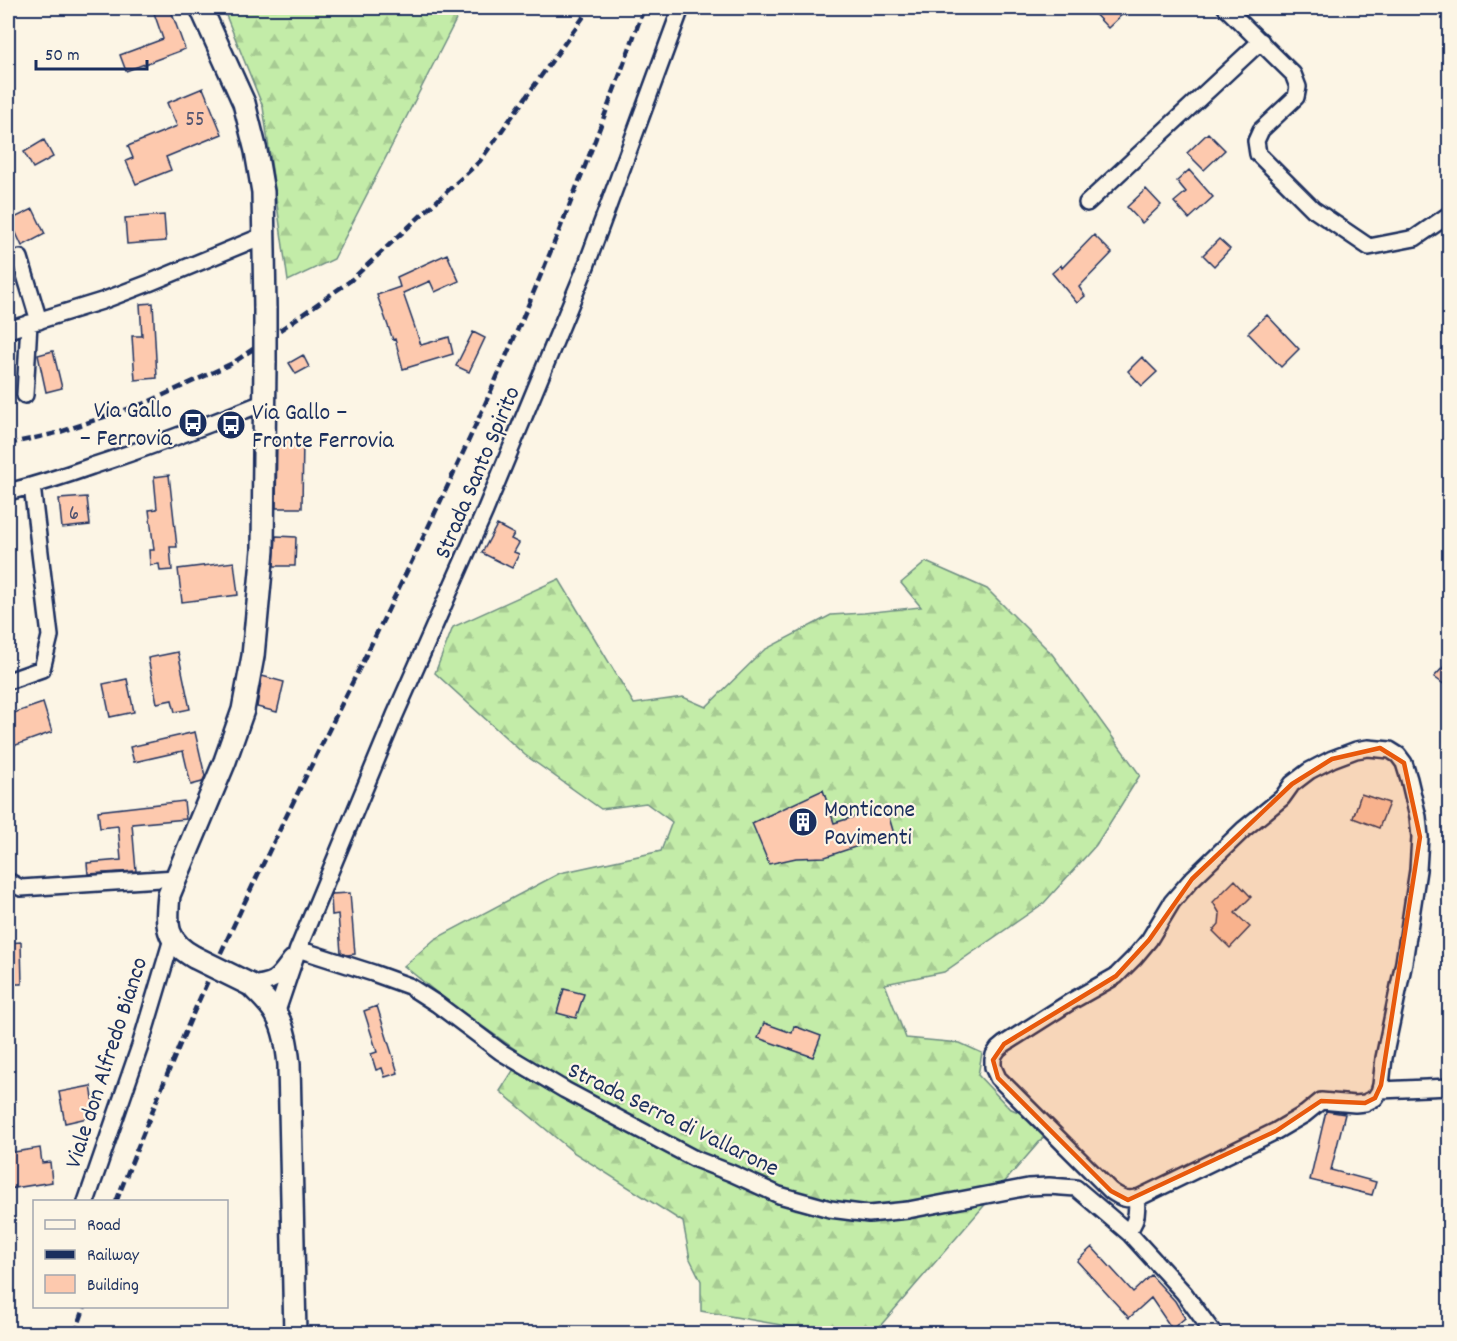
<svg xmlns="http://www.w3.org/2000/svg" width="1457" height="1341" font-family="Dekko,sans-serif">
	<style>
		.forest { fill: url(#forest-firs); stroke: #6f8e83; stroke-width: 1.5 }
		.building { fill: #fdc9ae; stroke: #1b2f5e; stroke-width: 1.5 }
		.lines { fill: none; stroke-linecap: round; stroke-linejoin: round }
		.street-casing { stroke: #1b2f5e; stroke-width: 20 }
		.secondary-casing { stroke: #1b2f5e; stroke-width: 26 }
		.street { stroke: #fcf5e5; stroke-width: 15 }
		.secondary { stroke: #fcf5e5; stroke-width: 21 }
		.rail { stroke: #1b2f5e; stroke-width: 4.5; stroke-dasharray: 9 4.5; stroke-linecap: butt }
		.secondary-bridge-casing { stroke: #1b2f5e; stroke-width: 26; stroke-linecap: butt }
		.secondary-bridge { stroke: #fcf5e5; stroke-width: 21 }
		.marked { fill: #e8590c; fill-opacity: 0.2; stroke: #e8590c; stroke-width: 4.5; stroke-linejoin: round }
		.labels { text-anchor: middle; stroke-width: 4.5; stroke-linejoin: round; paint-order: stroke }
		.number-label { font-size: 21px; fill: #545672 }
		.poi-label { font-size: 24px; fill: #1b2f5e; stroke: #fcf5e5; text-anchor: start }
		.street-label { font-size: 24px; fill: #1b2f5e; stroke: #fcf5e5 }
	</style>
	<defs>
		<pattern id="forest-firs" width="22" height="20" patternUnits="userSpaceOnUse" patternTransform="scale(1.5)"><rect width="22" height="20" fill="#c3eca8"/><path d="M5 1l3.5 6h-7zM16 11l3.5 6h-7z" fill="#a7cb93"/></pattern>
	</defs>
	<rect width="100%" height="100%" fill="#fcf5e5"/>
	<filter id="ink" filterUnits="userSpaceOnUse"><feTurbulence type="fractalNoise" baseFrequency=".0167" numOctaves="2"/><feDisplacementMap in="SourceGraphic" scale="12" xChannelSelector="R" yChannelSelector="G"/><feConvolveMatrix kernelMatrix="1 2 1 2 8 2 1 2 1" color-interpolation-filters="sRGB"/></filter>
	<g filter="url(#ink)">
		<path class="forest" d="M223,8H462L334,259L288,281L263,107Z
			M926,562L987,589L1052,654L1140,775L1096,845L1044,903L944,972L885,984L906,1038L960,1043L982,1053L978,1075L1009,1108L1030,1117L1047,1133L874,1333H827L701,1311V1281L690,1259L683,1222L573,1152L500,1091L523,1055L447,1001L404,966L435,939L560,873L661,851L672,822L646,803L601,809L525,755L435,673L453,627L559,579L634,704L683,697L706,707L764,650L831,615L864,613L921,607L901,583Z"/>
		<path class="building" d="M161,8H170L185,49L126,71L120,55L163,39L153,10Z
			M1089,8H1129L1108,28Z
			M203,88L222,134L166,157L171,170L136,184L126,161L133,158L128,146L177,126L167,103Z
			M1208,133L1225,150L1204,170L1187,153Z
			M44,140L53,157L33,168L24,152Z
			M1189,170L1213,197L1189,219L1174,202L1186,192L1177,181Z
			M1146,189L1161,205L1142,223L1127,207Z
			M33,209L45,234L22,246L10,220Z
			M164,215L166,241L127,244L125,218Z
			M1094,235L1112,253L1079,287L1085,296L1077,303L1052,273L1061,265L1062,268Z
			M1219,239L1230,249L1214,266L1203,255Z
			M447,254L459,281L435,292L430,281L403,293L421,345L449,337L453,354L403,369L395,339L393,340L377,295L400,287L397,277Z
			M153,303L157,378L135,380L132,336H142L140,304Z
			M1267,315L1299,349L1281,367L1248,333Z
			M473,332L485,338L469,372L456,366Z
			M53,351L62,388L46,392L38,355Z
			M303,355L309,367L296,374L289,363Z
			M1142,357L1157,372L1142,386L1128,371Z
			M277,437L303,438L302,508H276Z
			M169,475L177,547H170L172,570L160,571L159,564L150,565L149,550H154L149,510L157,509L154,477Z
			M87,497L90,525L62,528L59,499Z
			M497,525L514,534L511,539L519,543L514,552L519,554L512,568L482,553Z
			M276,536L296,537L295,566H274Z
			M234,562L238,595L182,602L178,569Z
			M178,652L190,709L175,712L172,700L157,703L148,658Z
			M1449,661V688L1434,677Z
			M262,676L284,682L277,712L257,707Z
			M127,679L134,712L110,717L103,684Z
			M43,703L52,732L8,748V715Z
			M195,732L205,776L202,782L191,785L183,751L134,762L130,747Z
			M823,790L834,823L886,807L894,834L825,857L796,858L769,864L752,823Z
			M1361,794L1389,803L1379,828L1353,818Z
			M184,801L186,819L132,824L136,871L88,874L87,863L121,860L118,826L100,828L98,811Z
			M1235,880L1251,897L1235,913L1250,927L1230,948L1213,931L1219,924L1220,914L1213,902Z
			M350,893L355,954L347,955L341,953L338,914L332,915L331,896V894Z
			M21,942L22,984H8V943Z
			M564,989L584,994L576,1018L557,1013Z
			M377,1006L398,1073L385,1077L382,1068L376,1070L371,1054L377,1052L364,1011Z
			M764,1023L792,1033L794,1026L821,1036L813,1057L758,1038Z
			M91,1086L96,1116L65,1123L59,1092Z
			M1326,1111L1345,1114L1331,1170L1376,1182L1372,1195L1310,1180Z
			M40,1148L42,1163L50,1162L52,1182L8,1189V1153Z
			M1092,1247L1133,1292L1151,1275L1175,1301L1185,1318L1172,1329L1151,1298L1129,1318L1077,1261Z"/>
		<g class="lines">
			<g class="street-casing">
				<path id="street" d="M1226,8L1293,74L1298,87L1296,97L1261,130L1256,141L1258,154L1313,209L1369,247L1415,238L1450,214
					M1087,203L1261,41
					M20,258L39,321
					M8,330L102,301L149,283L265,235
					M25,395L29,323
					M8,492C36,485 64,476 92,466C151,447 208,425 265,402
					M8,681L42,669L50,636L32,486
					M1368,748L1390,750L1398,755L1404,763L1409,779L1418,817L1420,837L1418,870L1404,962L1384,1058L1381,1085L1379,1092L1375,1098L1365,1103L1355,1104L1321,1101L1305,1114L1276,1131L1140,1197C1127,1201 1121,1198 1111,1191L998,1078L993,1067V1060L994,1055L998,1049L1004,1044L1070,1002L1116,976L1134,958L1149,940L1172,902L1192,879L1244,829L1282,798L1292,784L1309,771L1332,759L1356,750Z
					M8,881L21,888L176,878
					M298,949L373,973L409,986L437,1004L501,1052L565,1090L695,1159L731,1173L779,1195L830,1209L869,1214L908,1210L1028,1187L1049,1186L1076,1188L1130,1234L1184,1293L1214,1334
					M251,985C276,982 276,979 291,959
					M276,1014L298,949L395,715L485,511L585,269L681,8
					M1380,1090L1450,1087
					M86,1202L140,1046L172,939
					M1128,1231C1137,1222 1138,1211 1136,1198"/>
			</g>
			<g class="secondary-casing">
				<path id="secondary" d="M201,8L244,103L256,151L263,192L265,309
					M194,957C165,941 166,925 169,895L225,761L243,710L253,656L263,550L265,362
					M251,985C259,994 270,1003 276,1014C285,1029 287,1047 289,1064L295,1334"/>
			</g>
			<use href="#street" class="street"/>
			<use href="#secondary" class="secondary"/>
			<path class="rail" d="M8,444L57,433L148,402L233,363L350,281L480,161L582,19L589,8
				M116,1202C142,1136 168,1071 196,1007C283,814 384,627 472,433C535,294 593,152 644,8
				M75,1334L85,1306"/>
			<g class="secondary-bridge-casing">
				<path id="secondary-bridge" d="M265,309V362
					M194,957L251,985"/>
			</g>
			<use href="#secondary-bridge" class="secondary-bridge"/>
		</g>
	</g>
	<path class="marked" d="M1380,748L1404,763L1420,837L1381,1085L1375,1098L1365,1103L1321,1101L1276,1131L1128,1200L1111,1191L998,1078L993,1060L1004,1044L1116,976L1149,940L1192,879L1292,784L1332,759Z"/>
	<defs>
		<g id="bus-disc" transform="scale(1.5)"><circle r="9.5" fill="#1b2f5e" stroke="#fcf5e5"/><path d="M-5-6H5V4H4V6H2V4H-2V6H-4V4H-5ZM-3.5-4V0h7V-4ZM-3.5 1.2v1.5H-2V1.2ZM2 1.2v1.5H3.5V1.2Z" fill="#fff"/></g>
		<g id="building-disc" transform="scale(1.5)"><circle r="9.5" fill="#1b2f5e" stroke="#fcf5e5"/><path d="M-4-6H4V6H1V3H-1V6H-4ZM-2.5-4.3h1.7v1.8h-1.7ZM.8-4.3h1.7v1.8H.8ZM-2.5-1h1.7V.8h-1.7ZM.8-1h1.7V.8H.8Z" fill="#fff"/></g>
	</defs>
	<g fill-rule="evenodd">
		<use href="#bus-disc" x="193" y="423"/>
		<use href="#bus-disc" x="231" y="425"/>
		<use href="#building-disc" x="803" y="822"/>
	</g>
	<g class="labels">
		<g class="number-label">
			<text x="195" y="125">55</text>
			<text x="74" y="519">6</text>
		</g>
		<g class="poi-label">
			<text x="172" y="417" text-anchor="end">Via Gallo<tspan x="172" dy="28">– Ferrovia</tspan></text>
			<text x="252" y="419">Via Gallo –<tspan x="252" dy="28">Fronte Ferrovia</tspan></text>
			<text x="824" y="816">Monticone<tspan x="824" dy="28">Pavimenti</tspan></text>
		</g>
		<g class="street-label">
			<text transform="translate(476 472) rotate(-67)" y="8">Strada Santo Spirito</text>
			<text transform="translate(105 1062) rotate(-72)" y="8">Viale don Alfredo Bianco</text>
			<text transform="translate(674 1118) rotate(26)" y="8">Strada Serra di Vallarone</text>
		</g>
	</g>
	<rect width="1457" height="1341" fill="none" stroke="#fcf5e5" stroke-width="30"/>
	<rect x="15" y="15" width="1427" height="1311" fill="none" stroke="#1b2f5e" stroke-width="2" filter="url(#ink)"/>
	<rect x="33" y="1200" width="195" height="108" fill="#fcf5e5" stroke="#a2a6af" stroke-width="1.5"/>
	<rect x="45" y="1220" width="30" height="9" fill="#fcf5e5" stroke="#a2a6af" stroke-width="1.5"/>
	<text x="87" y="1230" font-size="18" fill="#1b2f5e">Road</text>
	<rect x="45" y="1250" width="30" height="9" fill="#1b2f5e" stroke="#a2a6af" stroke-width="1.5"/>
	<text x="87" y="1260" font-size="18" fill="#1b2f5e">Railway</text>
	<rect x="45" y="1275" width="30" height="18" fill="#fdc9ae" stroke="#a2a6af" stroke-width="1.5"/>
	<text x="87" y="1290" font-size="18" fill="#1b2f5e">Building</text>
	<path d="M36 60v9h111v-9" fill="none" stroke="#1b2f5e" stroke-width="3"/>
	<text x="45" y="60" font-size="18" fill="#1b2f5e" stroke="#fcf5e5" stroke-width="4.5" paint-order="stroke">50 m</text>
</svg>
